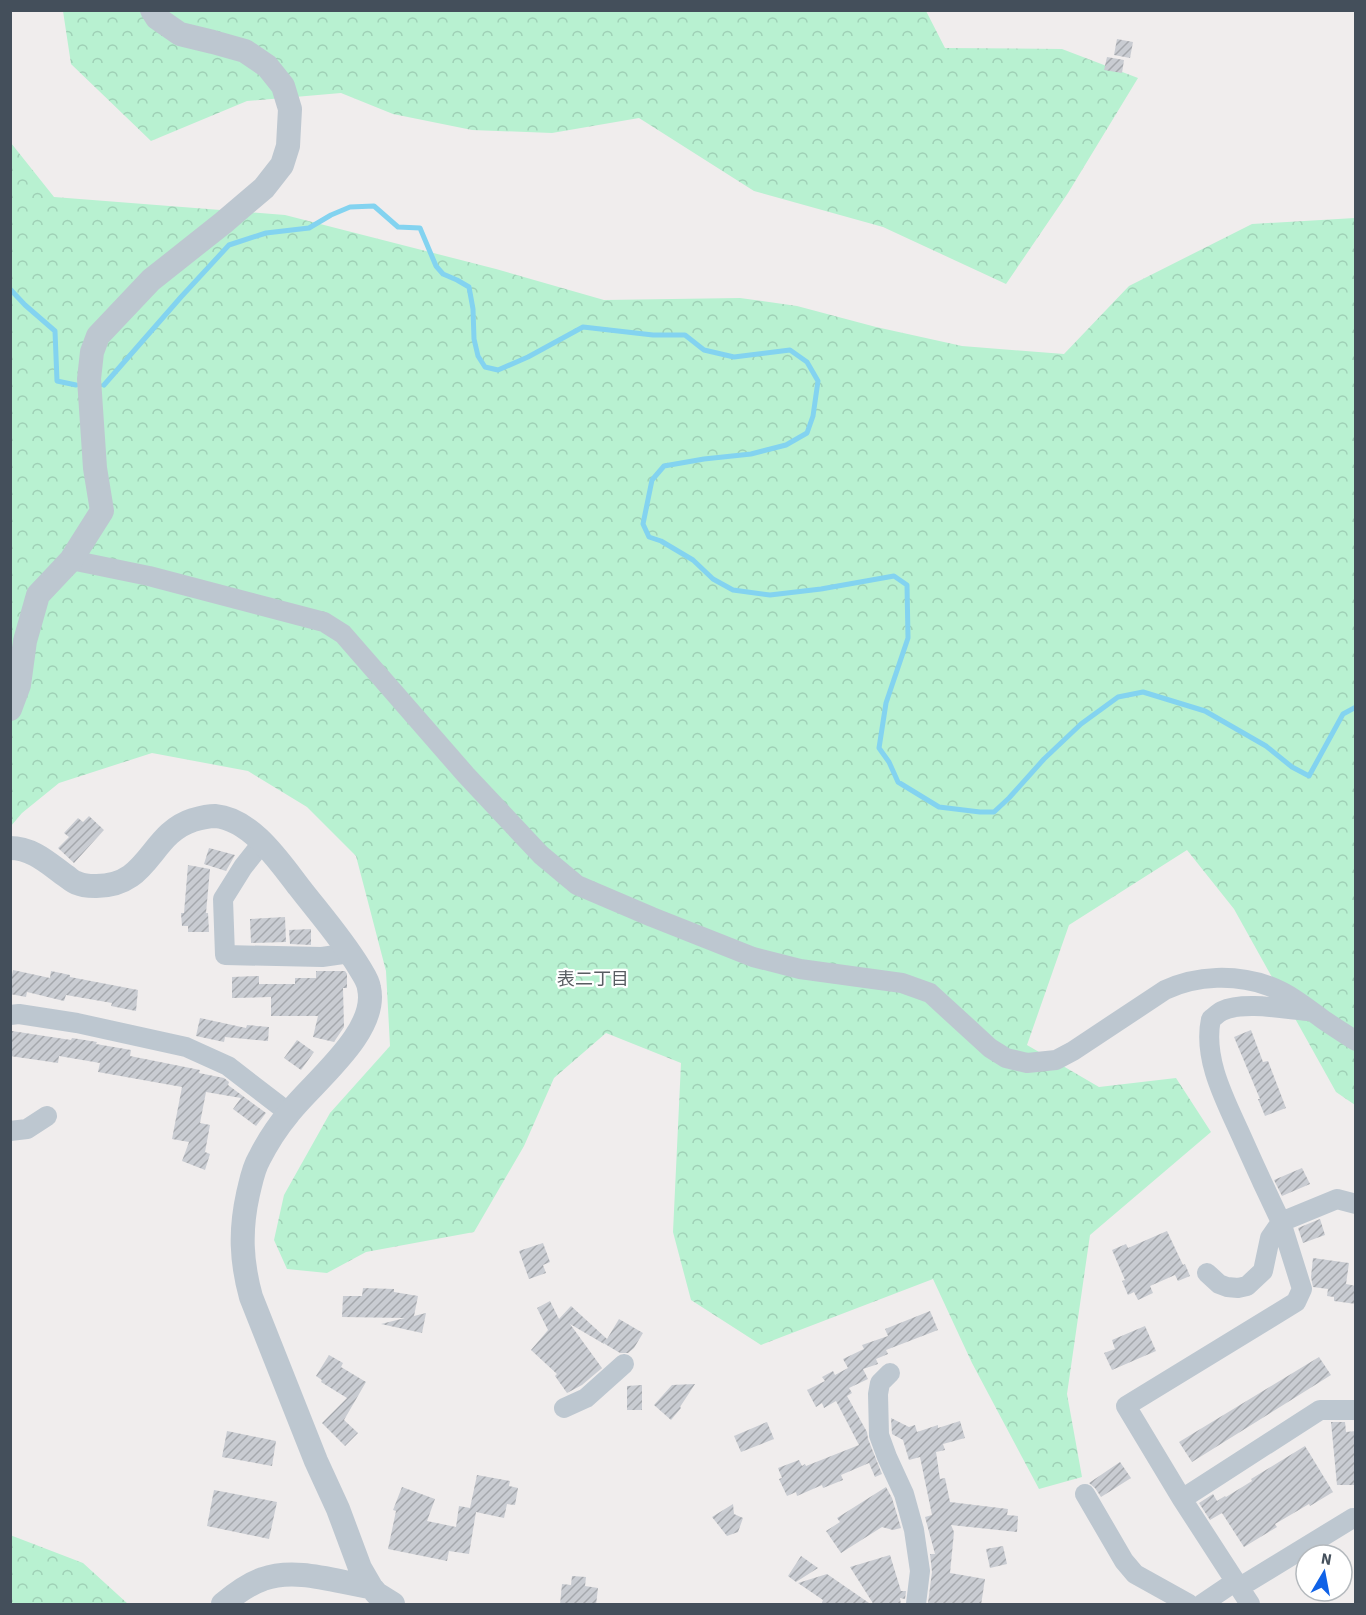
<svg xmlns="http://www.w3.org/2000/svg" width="1366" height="1615" font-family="'Source Sans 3','Noto Sans JP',sans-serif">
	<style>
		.forest { fill: url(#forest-crowns) }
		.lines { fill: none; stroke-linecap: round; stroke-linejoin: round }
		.stream { stroke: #83d3f0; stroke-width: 5 }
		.building { fill: url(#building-hatch) }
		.minor { stroke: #bdc7d0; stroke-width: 20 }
		.tertiary { stroke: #bdc7d0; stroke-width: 24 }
		.labels { text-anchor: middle; stroke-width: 4.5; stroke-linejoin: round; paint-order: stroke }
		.neighbourhood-label { font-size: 18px; fill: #595d62; stroke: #fff }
	</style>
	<defs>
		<pattern id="forest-crowns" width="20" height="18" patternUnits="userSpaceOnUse" patternTransform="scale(1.5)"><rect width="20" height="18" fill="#b8f1d1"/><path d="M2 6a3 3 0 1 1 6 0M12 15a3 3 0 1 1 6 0" fill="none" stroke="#9fd0b6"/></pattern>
		<pattern id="building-hatch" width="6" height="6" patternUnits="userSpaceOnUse" patternTransform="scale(1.5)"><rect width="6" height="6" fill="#c9ccd2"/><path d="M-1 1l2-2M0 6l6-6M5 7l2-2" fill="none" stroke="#a5a8ad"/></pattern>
	</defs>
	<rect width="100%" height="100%" fill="#f0eded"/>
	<path class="forest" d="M63,11H926L945,48L1062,49L1138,78L1068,193L1006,284L883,227L754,191L639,118L552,133L472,130L393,114L341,93L247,101L151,141L71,64Z
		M11,143L54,197L285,215L496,269L604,300L740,298L797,306L876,327L962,346L1064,354L1129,286L1252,224L1355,218V1105L1336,1092L1234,909L1187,850L1069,925L1027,1045L1099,1087L1176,1078L1211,1132L1090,1235L1067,1394L1082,1477L1039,1489L972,1363L933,1279L761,1345L691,1300L673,1232L681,1063L606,1033L554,1078L524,1146L474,1232L366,1252L327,1273L287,1269L274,1240L284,1195L330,1113L390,1046L386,971L356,856L307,807L248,771L152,753L59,783L22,813L11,826Z
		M10,1535L83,1563L128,1604H11Z"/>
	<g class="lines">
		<path class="stream" d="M10,289L25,305L55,331L57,381L76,385
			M104,385L181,297L229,245L266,233L309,228L331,215L350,207L374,206L398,227L420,228L436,266L443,274L457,280L469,287L473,309L474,339L478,356L485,367L498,370L528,357L583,327L653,335H685L704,350L734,357L790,350L807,362L818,381L813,416L807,433L786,445L751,454L704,459L664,466L652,480L643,524L649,537L661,541L693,560L713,579L733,590L770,595L821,589L894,576L907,585L908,638L886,703L879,748L889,762L898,782L939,807L980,812H994L1009,798L1044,759L1081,724L1118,697L1143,692L1205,711L1266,746L1292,767L1309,776L1343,714L1356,707"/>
	</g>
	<path class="building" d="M1117,39L1133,42L1130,58L1114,55Z
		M1107,57L1124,60L1122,73L1104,70Z
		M89,816L104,830L74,863L58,848L69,837L64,833L78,818L83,822Z
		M209,848L235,855L226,871L204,864Z
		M188,865L210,869L206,913H208L209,932H188V926H182L181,913H184Z
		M285,917L286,942L251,943L250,919Z
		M311,929V945L290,944L289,930Z
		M13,970L50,978L51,971L70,975V977L138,990L136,1011L111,1006L112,1003L66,995L64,1001L27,992L26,997L10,994V984Z
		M316,971H345L347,974V988H343L344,1027L334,1042L313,1037L318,1016H271V997L232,998V977L259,976V984H295V978H316Z
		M200,1018L246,1028L247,1025L269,1027L268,1041L225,1037L224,1042L196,1036Z
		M1251,1030L1263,1062L1268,1061L1286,1108L1265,1116L1258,1099H1260L1234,1037Z
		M12,1031L71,1040L72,1038L97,1042L96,1044L131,1050L130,1056L200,1070L199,1073L224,1078L229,1082L228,1085L266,1113L256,1126L233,1109L241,1098L206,1092L200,1123L210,1125L205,1152L210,1154L205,1170L182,1161L189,1142L172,1139L182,1087L98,1072L100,1063L59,1056L58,1063L10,1056Z
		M297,1040L314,1052L301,1070L284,1058Z
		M1302,1168L1310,1184L1282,1196L1274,1180Z
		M1320,1219L1325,1235L1303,1243L1298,1228Z
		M1167,1231L1183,1265L1185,1264L1190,1276L1178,1281L1175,1275L1150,1286L1153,1293L1138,1300L1134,1292L1128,1295L1122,1281L1125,1280L1112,1250L1126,1244L1128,1248Z
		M543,1243L550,1262L543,1265L546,1273L529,1279L519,1251Z
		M1313,1258L1349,1263L1346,1284L1356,1286V1304L1334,1301V1297L1327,1296L1328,1289L1313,1287L1311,1277Z
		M363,1288L394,1289V1292L418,1296L414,1316L426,1313L422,1333L381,1324L405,1318L342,1317L343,1296H362Z
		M550,1301L559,1319L571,1306L607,1339L619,1319L643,1333L634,1348L628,1353H620L605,1344V1343L604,1344L570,1324L602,1368L582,1385L567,1393L555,1376L557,1374L531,1350L548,1330L537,1308Z
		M930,1311L938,1330L886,1350L888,1354L876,1359L878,1364L863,1369L868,1379L849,1388L852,1393L847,1396L867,1432L868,1439L882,1474L875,1477L869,1463L841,1475L843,1480L823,1488L822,1485L797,1496L796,1492L787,1496L779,1479L782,1478L778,1468L799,1460L802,1466L805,1464L806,1466L859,1445L836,1401L824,1408L822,1403L816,1407L807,1390L825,1381L822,1377L833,1371L835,1375L848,1368L843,1359L864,1349L862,1345L888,1336L885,1329Z
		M1145,1326L1156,1351L1112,1370L1104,1353L1115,1349L1112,1340Z
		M329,1355L343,1363L341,1367L366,1382L344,1420L358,1433L345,1446L322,1423L347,1398L321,1382L322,1380L316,1376Z
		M1319,1357L1331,1375L1192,1462L1179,1442Z
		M695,1384L680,1407L681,1408L671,1420L654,1405L672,1385Z
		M642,1385V1410H627V1386Z
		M891,1418L909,1427L915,1425L917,1432L938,1425V1428L960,1421L965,1438L943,1444L945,1450L936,1452L940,1479L945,1478L950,1502L1008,1509L1007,1515L1018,1516L1017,1532L951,1525L954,1532L950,1573L985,1579L981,1605H936L928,1603L932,1572L930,1554H935L925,1517L932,1515L920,1457L909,1460L903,1440L892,1434Z
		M767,1422L774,1439L741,1452L734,1436Z
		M1331,1422H1345L1346,1432L1356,1431V1485H1337Z
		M227,1431L276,1441L272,1466L222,1457Z
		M1305,1446L1333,1492L1310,1506L1309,1504L1275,1524L1277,1527L1244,1547L1222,1513L1210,1520L1199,1503L1213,1494L1217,1501L1225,1496L1226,1497L1252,1481L1251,1479Z
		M1120,1462L1131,1478L1101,1497L1095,1488L1089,1483Z
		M477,1475L510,1481L509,1486L518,1488L515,1505L507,1504L504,1518L476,1512L469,1554L449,1551L447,1561L388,1549L396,1511L393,1510L402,1487L435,1499L427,1521L456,1527L459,1506L470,1508Z
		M886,1487L892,1498L901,1528L893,1530L882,1527L841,1553L826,1531L840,1522L837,1518Z
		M214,1490L277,1502L269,1539L207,1526Z
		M733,1504L734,1514L743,1518L738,1532L727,1536L712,1517Z
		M1003,1546L1007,1564L990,1568L986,1549Z
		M890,1555L901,1591H906L905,1599L900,1598L901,1605H874L850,1567Z
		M801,1556L818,1568L796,1582L788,1576Z
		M827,1574L872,1605H821L823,1600L798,1583Z
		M572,1576L586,1577L585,1586L598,1588L596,1605H560L562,1584L571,1585Z"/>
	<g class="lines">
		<path class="minor" d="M71,560L149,576L324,622L343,634L466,775L541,855L577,885L652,917L753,957L800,969L902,983L930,993L990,1048L1006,1058L1027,1063L1056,1060L1073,1051L1165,990C1197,975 1236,974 1269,986C1288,993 1305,1006 1321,1018C1332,1026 1344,1033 1356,1041
			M262,843L243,867L223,899L225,955L322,957L350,953
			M10,1015L19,1014L77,1023L186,1047L228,1066L289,1113
			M10,1131L27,1129L47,1116
			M1207,1273L1219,1284L1227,1287L1238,1288L1247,1286L1263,1271L1270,1238L1281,1222C1268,1195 1256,1169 1244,1142C1228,1105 1202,1061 1211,1019C1214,1017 1218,1013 1222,1011C1243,1001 1284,1009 1307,1011
			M890,1373L880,1383L878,1394L879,1435L887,1457L904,1494L914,1530L920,1571L916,1604
			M564,1408L586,1398L624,1364
			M1085,1494L1124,1561L1135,1574L1189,1604
			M1182,1499L1320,1410H1356
			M1240,1587L1353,1518H1356
			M1202,1604L1236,1581
			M1250,1604L1182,1499L1126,1406L1296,1302L1302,1289L1281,1222L1337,1199L1356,1204"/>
		<path class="tertiary" d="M10,709L19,685L25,641L38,595L71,560L102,511L95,468L89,379L92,352L98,336L151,280L223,223L264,188L282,165L288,146L290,109L283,86L267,66L245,51L213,42L180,34L157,18L152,10
			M10,848C33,848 49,864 66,876C69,878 73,882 77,883C83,886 90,886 95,886C150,887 149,834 193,820C200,818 207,816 215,816C251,819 279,861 299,887C320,914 342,939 359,967C363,974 368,980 369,988C379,1032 313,1082 289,1113C279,1125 266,1145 259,1159C253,1169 251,1182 248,1194C240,1230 241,1261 251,1297L316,1461L338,1509L360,1568L371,1587L377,1594L393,1604
			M223,1604C235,1594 248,1584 263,1579C296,1567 337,1582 371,1587"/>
	</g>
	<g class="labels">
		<g class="neighbourhood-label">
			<text x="593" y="985">表二丁目</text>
		</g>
	</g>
	<rect width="1366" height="1615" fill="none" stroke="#444f5b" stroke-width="24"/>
	<g transform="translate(1324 1573) rotate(10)"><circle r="28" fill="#ffffff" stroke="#b4b9bd" stroke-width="1.5"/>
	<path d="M0-4.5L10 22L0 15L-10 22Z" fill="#1062e7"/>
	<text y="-9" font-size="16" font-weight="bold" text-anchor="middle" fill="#444f5b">N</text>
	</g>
</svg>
